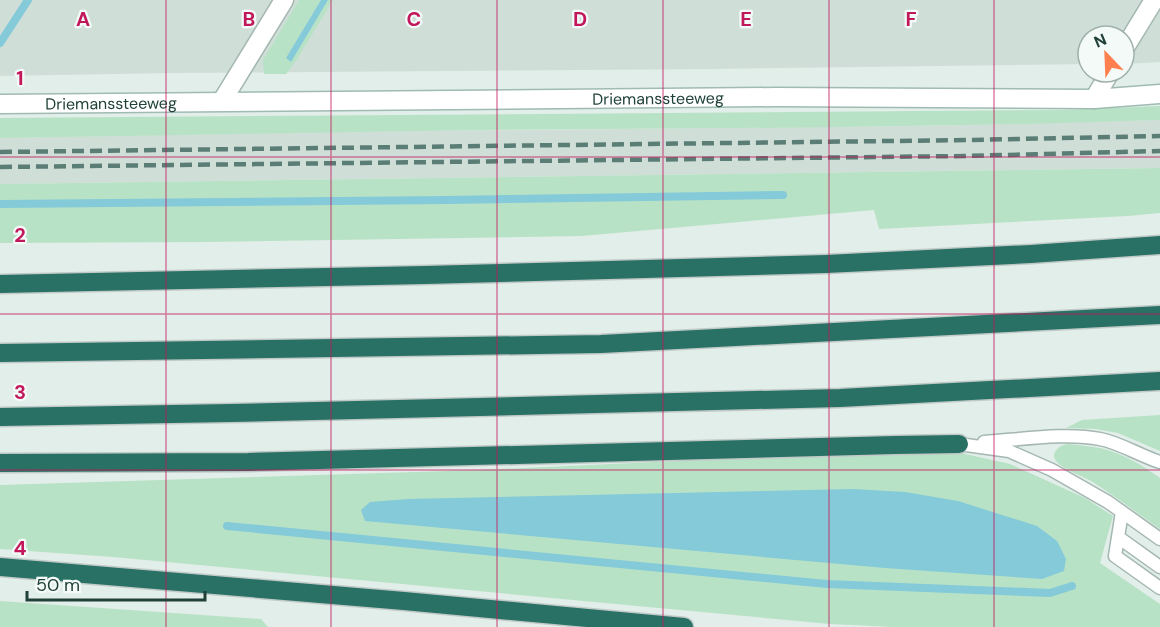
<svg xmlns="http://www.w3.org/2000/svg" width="1160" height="627" font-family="'DM Sans',sans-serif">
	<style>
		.built { fill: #d0ded8 }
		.green { fill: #b8e2c5 }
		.water { fill: #84cad9 }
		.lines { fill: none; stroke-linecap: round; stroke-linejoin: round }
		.stream { stroke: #84cad9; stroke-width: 8 }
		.lane-casing { stroke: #a4b7b1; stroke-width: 15 }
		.street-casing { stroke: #a4b7b1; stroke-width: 21 }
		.secondary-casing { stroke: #9fbbb2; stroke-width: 21 }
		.highway-casing { stroke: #c1cac8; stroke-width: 21 }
		.lane { stroke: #fff; stroke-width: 12 }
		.street { stroke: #fff; stroke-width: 18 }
		.secondary { stroke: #fff; stroke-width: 18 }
		.highway { stroke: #287164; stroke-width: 18 }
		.rail { stroke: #5a7d75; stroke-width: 4.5; stroke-dasharray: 12 6; stroke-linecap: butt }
		.grid { fill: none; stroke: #c2185b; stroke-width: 1.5; stroke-opacity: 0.55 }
		.labels { text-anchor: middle; stroke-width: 4.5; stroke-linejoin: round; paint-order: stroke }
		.street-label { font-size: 16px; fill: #204139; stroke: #f3faf7 }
		.grid-label { font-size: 20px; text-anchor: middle; font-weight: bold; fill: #c2185b; stroke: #f3faf7; stroke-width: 4.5; stroke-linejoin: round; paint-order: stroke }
	</style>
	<rect width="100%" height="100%" fill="#e2eee9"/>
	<path class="built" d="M0,0H1160V62L1124,64V36H1088V64L715,69L173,73L0,76Z
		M1160,120V168L0,184V138L320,132L923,126Z"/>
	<path class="green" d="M299,0H321L286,58L291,62L328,0H333L296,61L286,74H264L263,60Z
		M1160,106V120C937,128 713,128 490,130C326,132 163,136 0,138V118L1063,110Z
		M1160,168V213L1128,216L879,229L874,210L582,236L203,242L0,243V184Z
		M1160,415V451L1118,433L1095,429L1066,428L1082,420Z
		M1067,444C1078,445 1089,446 1100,448C1122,453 1142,465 1160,478V529C1137,513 1115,496 1091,481C1082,476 1065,470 1058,463C1049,455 1057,446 1067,444Z
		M920,450L961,453L1010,464L1085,498L1113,516L1100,563L1160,604V627H894L830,624L113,557L0,549V485L479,470Z
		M0,601L261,619L268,627H0Z"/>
	<path class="water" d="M321,0H328L291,62L286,58Z
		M853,489L905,492L958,501L1037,526L1057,541L1066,559L1064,571L1042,579L885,568L365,521L361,510L370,502L408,499Z"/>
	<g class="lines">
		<path class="stream" d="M0,43L28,0
			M0,204L447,200L783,195
			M227,526L827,584L1050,593L1072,586"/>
		<g class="lane-casing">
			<path id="lane" d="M984,442C1019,440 1066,432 1100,439C1121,443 1140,456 1160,462
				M959,444L1009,451L1052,470L1108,502L1160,539
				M1122,512L1118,537L1160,567
				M1118,537L1115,556L1160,588"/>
		</g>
		<g class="street-casing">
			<path id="street" d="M1124,49L1154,0
				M1094,99L1110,72
				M222,101L284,0"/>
		</g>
		<g class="secondary-casing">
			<g id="secondary">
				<path id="s1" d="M0,104L776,97L1094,99L1160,94"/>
			</g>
		</g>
		<g class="highway-casing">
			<path id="highway" d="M0,284L425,275L826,264L1031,254L1160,245
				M0,353L601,344L1160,315
				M0,417L231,413L840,398L1160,381
				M0,463L248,462L895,445L959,444
				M0,567L404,601L684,627"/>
		</g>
		<use href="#lane" class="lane"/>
		<use href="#street" class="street"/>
		<use href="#secondary" class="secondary"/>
		<use href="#highway" class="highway"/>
		<path class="rail" d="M0,152L971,140L1160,136
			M0,167L965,156L1160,151"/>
	</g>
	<path class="grid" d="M166,0V627M331,0V627M497,0V627M663,0V627M829,0V627M994,0V627M0,157H1160M0,314H1160M0,470H1160"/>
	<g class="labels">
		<g class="street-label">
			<text dy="6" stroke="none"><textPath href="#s1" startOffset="658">Driemanssteeweg</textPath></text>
			<text dy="6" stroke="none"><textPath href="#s1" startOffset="111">Driemanssteeweg</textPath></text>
		</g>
	</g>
	<g class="grid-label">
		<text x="83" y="26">A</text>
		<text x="249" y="26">B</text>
		<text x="414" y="26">C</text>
		<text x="580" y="26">D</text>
		<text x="746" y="26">E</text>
		<text x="911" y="26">F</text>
		<text x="20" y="85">1</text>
		<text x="20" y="242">2</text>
		<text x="20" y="399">3</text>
		<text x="20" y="555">4</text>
	</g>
	<g transform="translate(1106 54) rotate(337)"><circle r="28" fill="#f3faf7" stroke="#9fb0ab" stroke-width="1.5"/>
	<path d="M0-4.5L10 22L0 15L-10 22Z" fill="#ff7f4f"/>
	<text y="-9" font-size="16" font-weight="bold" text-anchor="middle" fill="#204139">N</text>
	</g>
	<path d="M27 591v9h178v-9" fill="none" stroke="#204139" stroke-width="3"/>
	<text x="36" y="591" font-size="18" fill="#204139" stroke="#f3faf7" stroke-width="4.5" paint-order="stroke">50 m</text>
</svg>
